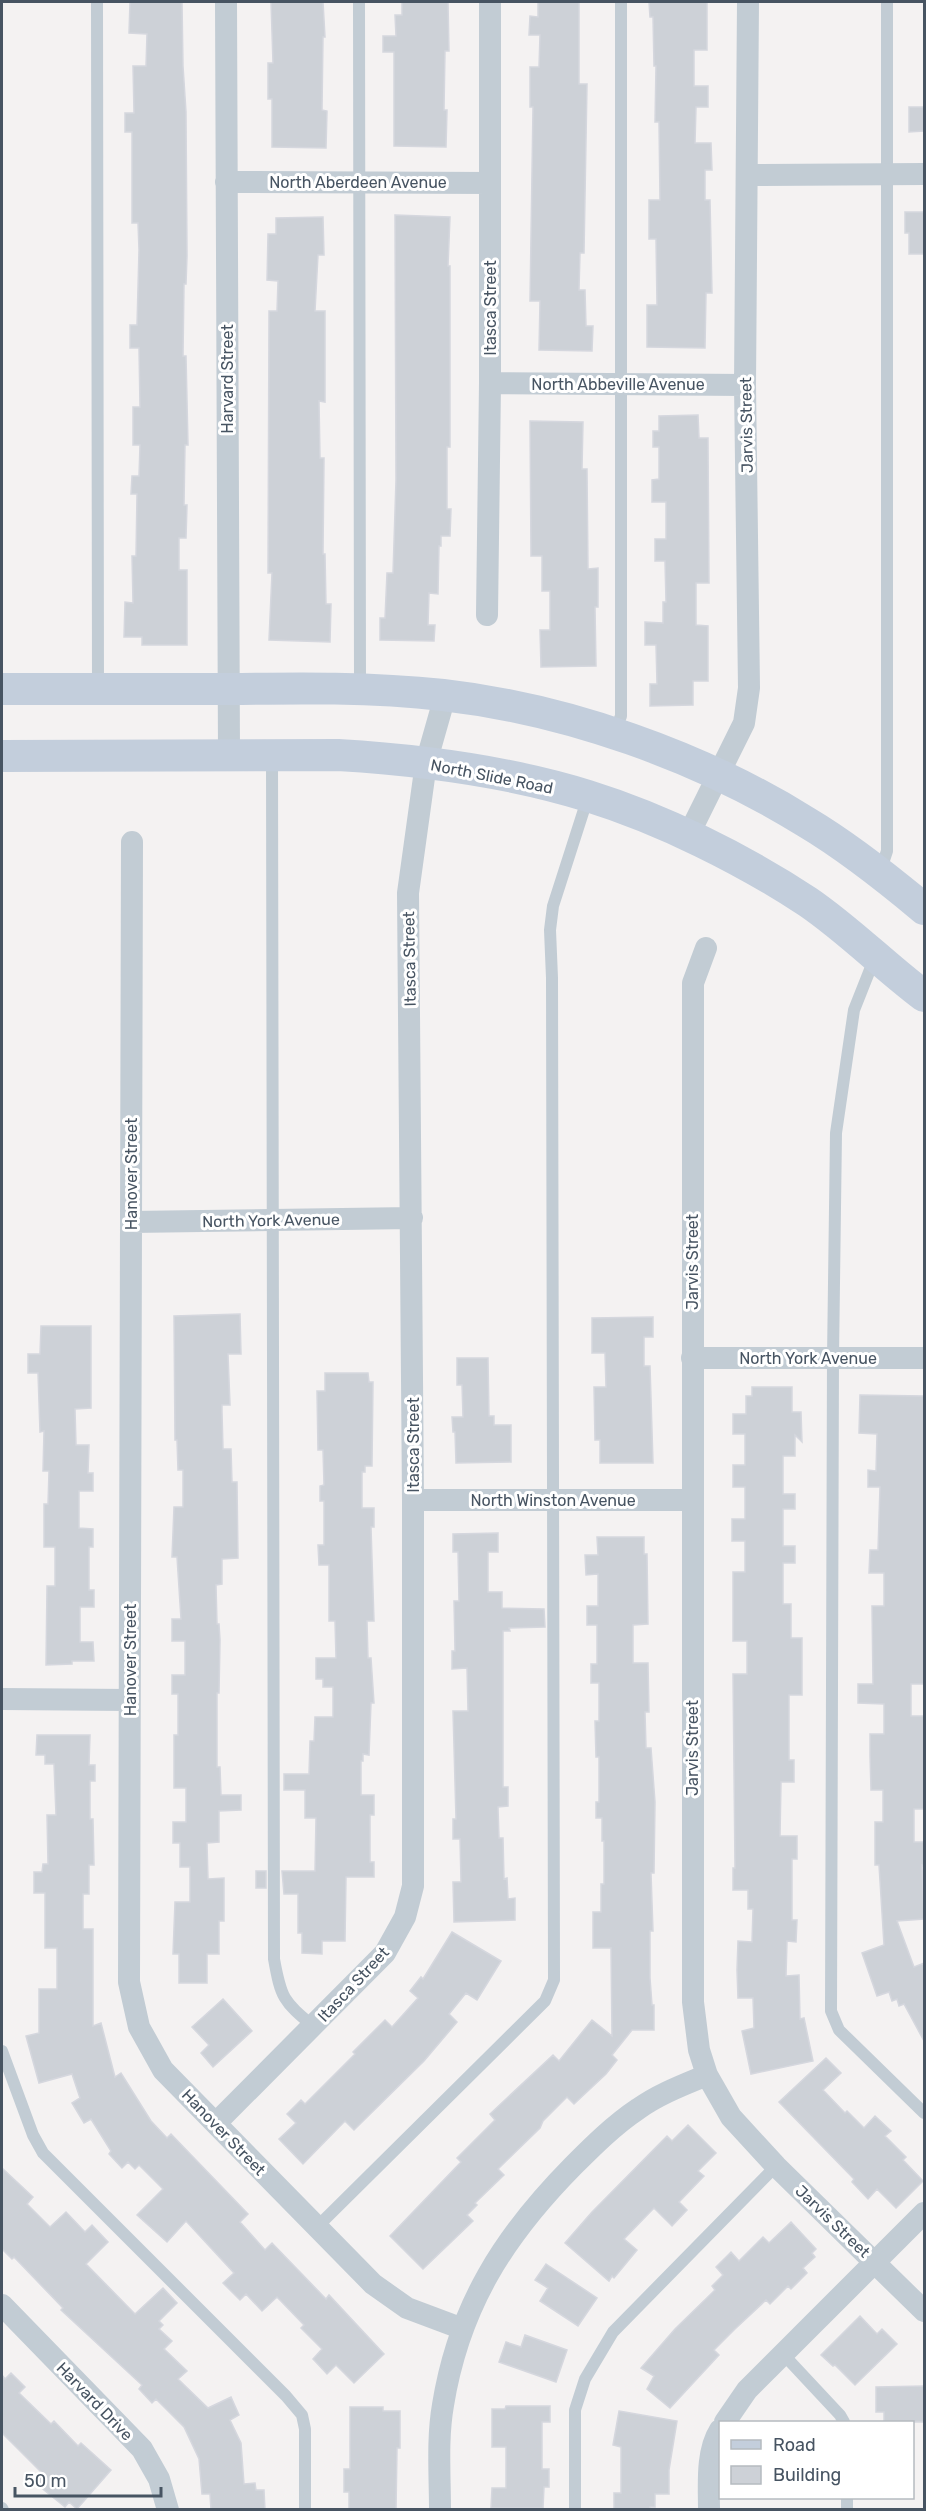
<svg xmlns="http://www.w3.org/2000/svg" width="926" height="2511" font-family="Rubik,sans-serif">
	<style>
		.building { fill: #cdd1d7; stroke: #d5d7de; stroke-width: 1.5 }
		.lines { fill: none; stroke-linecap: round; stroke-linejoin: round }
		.lane { stroke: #c2ccd4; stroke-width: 12 }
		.street { stroke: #c2ccd4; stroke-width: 22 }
		.secondary { stroke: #c3cedc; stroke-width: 32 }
		.labels { text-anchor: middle; stroke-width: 6; stroke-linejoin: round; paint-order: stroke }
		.street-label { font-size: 16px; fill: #475462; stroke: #fff }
	</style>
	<rect width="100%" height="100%" fill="#f4f2f2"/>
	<path class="building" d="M130,2H182L183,66L186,112L187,256L186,284H184L183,356H186L188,445H185L184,505H187L186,538H179V570H187V645H142V637H124L125,602L133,603L132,556H136L137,494H131L132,476H139L140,445H133V407H140L139,348H130V325H137L139,250L138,223H132V132H125V113H134L133,66H146L147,34L129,33Z
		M271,2H323L325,37H323L322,110L327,111L326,148L272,147V99H268V63H273Z
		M402,2H448L449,51H445L444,110H447L446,147L394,146V52H383V36H396L395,15H402Z
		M538,2H579V84H587L584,253H580L579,290H585L586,326H593L592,351L539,350L540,301H530L533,107H530V67H539L540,35H529L530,16L538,17Z
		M649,2H707V50H694V86H708V107H696L695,143H711L712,170H705V200H710L712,293H706L705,348L647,347V305H657L656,239H649V200H660L659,122H655L656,66H654L653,17H650Z
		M909,107H924V131L909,132Z
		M905,212H924V254H909V233H905Z
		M395,215L450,217L448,266H450V447H447V509H451L450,536H441V546H439L438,594L429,593L428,625H435L434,641L380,640V618H385L387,573H393L396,480Z
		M323,217L324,255H318L315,311H325V402L319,401L320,458H324L323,554H325L326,604H331L330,642L269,640L272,573H268L269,311H277L278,281L267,280L268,234H276V218Z
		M698,415L699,438H708L709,583H696V625L708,626V681H693V705L650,706V684H657L656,645H645V622L663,623V602H666L665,561H655V539H666V502H652V480L659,479V447H653V431H659V416Z
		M530,421L583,422L582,469H587L588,569L598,568V607H595L596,666L541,667L540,630H550V591H542V556H531Z
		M240,1314L241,1354H228L230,1405H222V1412L223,1449H231L232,1482H237L238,1558L222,1559V1584L216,1585L217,1624H219L220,1640L219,1693H217V1767H220L221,1795H241V1810L219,1811V1842L207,1843L208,1879L224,1878V1921H219V1954H207V1983H179V1954H173L175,1902H190V1867H180V1843H173V1822H186V1788H174V1735H178V1694H172V1675H185V1641H172V1619H181L177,1557H172L174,1507H183V1470H178L177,1440H175L174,1316Z
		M653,1317V1337H644V1366H650L653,1463H600V1440H595L594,1387H606L605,1353H592V1318Z
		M41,1326H91V1408L75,1409L76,1445H89L88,1473H93V1491H79V1528L93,1529V1547H89V1590H94V1607H80V1642H93L94,1661H72V1664L46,1665L47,1586H55V1547H44V1504H48L49,1471H43L44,1431L40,1432L38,1373H28V1354H40Z
		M457,1358H488L489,1416H494V1425H511V1462L456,1463L455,1432H453L452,1417H463L462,1385H457Z
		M325,1373H368L369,1382H373L372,1466H365V1472H362V1508H374V1527H371L374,1621H367L368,1658H371L374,1703H371L369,1755L363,1754V1761H361V1795H374V1815H370V1862H374V1877H346L345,1941H322V1954L302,1953V1933H298V1894H284L282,1871H315L316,1818H305V1790H284V1774H309L310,1741H314L315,1717H333V1687H323V1679H316V1658H336L335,1621H329V1565H319L318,1545H324V1501H320V1486L324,1485L323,1450H318L317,1391H325Z
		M752,1387H792V1412H801L802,1442L795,1435V1456H783V1494H795V1509H783V1546H795V1563H783V1604H791V1638H802V1695H789V1760H794V1782H781L780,1836H797V1859H792V1920H797L796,1942L787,1941L786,1976L799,1975L800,2019L804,2018L813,2061L751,2074L742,2031L754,2028L753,1998H738L737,1970L738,1941L752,1942L753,1909H748V1890H733V1868H735L733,1674H747V1641H733V1572H745V1541H732V1519H745V1487H733V1465H745V1434H733V1414H746V1396H752Z
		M860,1395L924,1396V1684H911V1716H924V1809H914V1842H924V1866L922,1865L924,1919L897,1921L914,1967L924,1963V2041L904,2004L899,2006L897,1999L892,2001L889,1992L877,1996L862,1953L884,1945L879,1865H875V1822H883V1790H871L870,1755V1734H884V1704L858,1703V1684H873L872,1606H884V1573H869L870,1550H878L880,1487H868V1470L876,1471L877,1434L859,1433Z
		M498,1533V1552H488V1592H502V1608L544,1609L545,1627L509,1628L510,1631H503V1787H508V1806L498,1807L499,1838H503L504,1879L507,1878L508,1899L515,1898V1920L454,1922L453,1882H461L460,1839H453V1819H456L453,1711H468L467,1668L452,1669V1651H455L454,1601H459L458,1552H453V1534Z
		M597,1537H644V1554H647L648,1624L633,1625V1663H648L649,1712H645L646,1748H651L655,1802L654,1873H651L653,1931H650V1978L652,2005H654V2030H632L612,2055L617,2060L606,2074L574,2104L567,2097L543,2121L540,2128L498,2169L504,2175L475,2203L477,2205L467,2215L473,2221L423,2269L390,2236L461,2162L457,2158L495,2120L490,2114L553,2055L559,2061L592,2020L612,2036L611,1948H593V1912H601V1884H604V1841H602V1818H596V1802H599V1757H596L595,1721H599V1683H591V1664H597V1625H587V1606H598V1574L586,1575L585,1555H598Z
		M37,1735H90L89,1765H95V1781H90V1819H93L94,1865H89V1894H83V1929H93V2026L101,2023L115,2077L121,2073L151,2121L167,2138L171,2134L248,2214L240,2222L265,2250L272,2243L326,2299L329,2295L384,2354L354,2383L336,2365L327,2374L313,2359L322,2349L301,2328L304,2325L277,2297L262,2311L246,2294L240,2300L223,2283L234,2273L186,2221L167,2242L137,2215L163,2189L139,2165L135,2169L128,2162L122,2168L109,2154L111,2151L91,2119L84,2123L72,2103L80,2098L72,2074L39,2083L26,2036L39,2033V1989H57V1948H45V1893H34V1872H42L43,1864H48L47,1815H56L54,1764H45V1755H36Z
		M256,1871H266V1888H256Z
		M452,1932L501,1961L477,2000L466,1993L449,2014L457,2022L424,2061L354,2130L345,2121L303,2164L279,2139L296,2123L287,2114L301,2100L305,2104L355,2054L353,2052L385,2020L392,2027L418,1998L410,1991L421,1977L423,1979Z
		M223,1999L252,2031L213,2067L201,2053L209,2045L192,2027Z
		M826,2058L841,2073L823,2090L845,2113L847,2111L864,2128L875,2116L891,2131L885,2136L906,2157L903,2160L923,2181L896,2208L877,2189L868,2199L852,2182L854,2179L779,2102Z
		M688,2125L716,2153L698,2171L704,2176L679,2202L687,2210L672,2226L654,2208L624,2239L637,2250L614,2278L612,2276L609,2281L565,2243L592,2212L667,2136L672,2141Z
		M2,2168L33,2197L27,2204L50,2227L66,2212L85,2232L92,2225L108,2242L86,2264L135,2314L163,2288L177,2303L159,2321L163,2325L159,2329L172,2341L164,2349L187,2371L178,2379L208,2408L231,2397L239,2415L230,2420L241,2443L244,2484L255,2483L256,2490H264L265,2510H211L210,2494H202L199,2459L184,2427L156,2399L152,2403L139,2389L142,2385L61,2310L63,2308L14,2257L12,2259L2,2249Z
		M791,2222L816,2249L812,2253L815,2257L803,2268L807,2273L791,2289L788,2286L770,2304L766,2300L735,2329L714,2350L719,2355L670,2408L647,2389L654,2376L641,2368L675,2329L715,2290L712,2286L723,2275L716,2267L731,2252L739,2261L763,2237L769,2243Z
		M546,2264L597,2298L578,2326L540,2301L548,2288L535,2280Z
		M860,2316L877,2334L882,2329L897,2344L855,2385L835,2365L833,2366L821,2355Z
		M525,2335L567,2350L556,2382L499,2362L506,2342L521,2347Z
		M11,2373L25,2387L19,2393L51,2424L54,2421L78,2446L81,2443L111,2470L77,2509L69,2502L65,2507L34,2482L42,2473L2,2433V2375L5,2379Z
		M924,2386V2422H884V2412H876V2387Z
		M506,2406H550V2422H542V2469H549V2487H544L543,2508H491L492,2488H506V2447H492V2409H505Z
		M350,2407H383V2411H400V2448H397L396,2510H349V2492H344V2469H350Z
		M619,2411L677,2421L669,2470V2494H655V2507H650V2510H614V2493H621V2447L613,2445Z"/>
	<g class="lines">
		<path class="lane" d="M97,2L98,687
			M359,2L360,689
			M614,734L621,716V2
			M272,755L274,1959C281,1998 283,2001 313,2026
			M880,872L887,851V2
			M875,957L854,1010L836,1133L833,1358L831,2011L839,2030L924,2113
			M2,2051L33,2135L43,2153L286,2396L302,2415L305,2429V2510
			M316,2228L545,2001L554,1980L552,978L550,930L553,906L588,797
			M783,2354L840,2415L844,2422
			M2,2508L3,2510
			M575,2510V2410L585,2379L613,2332L776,2166
			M847,2510V2498"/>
		<path class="street" d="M226,2L229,756
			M747,175L924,174
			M226,182L490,183
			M490,383L745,385
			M487,615L490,383V2
			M688,836L744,723L749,688L745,385L748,2
			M132,842L129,1982L139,2027L163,2070L373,2284L407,2308L463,2329
			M706,948L693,983V2002L699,2050L707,2075L731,2117L776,2166L924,2311
			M131,1222L412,1218
			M692,1358H924
			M413,1500H692
			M2,1699L129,1700
			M216,2123L385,1953L405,1917L413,1886V1500L408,893L426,763L445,696
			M2,2305L142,2449L159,2479L168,2510
			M725,2422L747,2390L924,2213
			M440,2510C440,2475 437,2439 443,2405C459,2306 504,2236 573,2166C593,2146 614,2125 638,2109C659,2094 683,2085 707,2075
			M709,2510C709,2485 706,2452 720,2430"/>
		<path class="secondary" d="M2,689C77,689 152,689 227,689C299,688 371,687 443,695C566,709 700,756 806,822C848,847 887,878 924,909
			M2,756L338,755C421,760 508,771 588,796C662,819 743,859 808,902C849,930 884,966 924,996"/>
	</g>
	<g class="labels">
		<g class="street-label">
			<text x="358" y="188">North Aberdeen Avenue</text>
			<text transform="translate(490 308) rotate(-90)" y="6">Itasca Street</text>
			<text transform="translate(227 379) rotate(-90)" y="6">Harvard Street</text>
			<text x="618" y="390">North Abbeville Avenue</text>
			<text transform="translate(746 425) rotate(-91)" y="6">Jarvis Street</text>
			<text transform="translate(492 776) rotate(11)" y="6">North Slide Road</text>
			<text transform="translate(409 959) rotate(-91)" y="6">Itasca Street</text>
			<text transform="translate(131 1174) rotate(-90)" y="6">Hanover Street</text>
			<text transform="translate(271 1220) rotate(-1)" y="6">North York Avenue</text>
			<text transform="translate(692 1262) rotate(-90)" y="6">Jarvis Street</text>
			<text x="808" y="1364">North York Avenue</text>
			<text transform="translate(413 1445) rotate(-90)" y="6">Itasca Street</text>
			<text x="553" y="1506">North Winston Avenue</text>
			<text transform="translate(130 1660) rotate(-90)" y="6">Hanover Street</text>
			<text transform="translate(692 1748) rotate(-90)" y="6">Jarvis Street</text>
			<text transform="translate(353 1984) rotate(-47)" y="6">Itasca Street</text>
			<text transform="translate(224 2132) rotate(46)" y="6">Hanover Street</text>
			<text transform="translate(833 2221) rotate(44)" y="6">Jarvis Street</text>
			<text transform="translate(95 2401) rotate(46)" y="6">Harvard Drive</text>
		</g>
	</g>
	<rect width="926" height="2511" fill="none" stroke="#475462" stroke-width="6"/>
	<rect x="719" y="2421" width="195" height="78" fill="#ffffff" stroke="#b5bbc0" stroke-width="1.5"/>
	<rect x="731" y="2440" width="30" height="9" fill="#c3cedc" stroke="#b5bbc0" stroke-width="1.5"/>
	<text x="773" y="2451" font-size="18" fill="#475462">Road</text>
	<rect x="731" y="2466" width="30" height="18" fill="#cdd1d7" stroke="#b5bbc0" stroke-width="1.5"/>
	<text x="773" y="2481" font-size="18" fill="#475462">Building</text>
	<path d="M15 2487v9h146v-9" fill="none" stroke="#475462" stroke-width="3"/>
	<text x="24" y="2487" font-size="18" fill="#475462" stroke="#ffffff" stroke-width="4.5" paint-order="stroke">50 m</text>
</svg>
